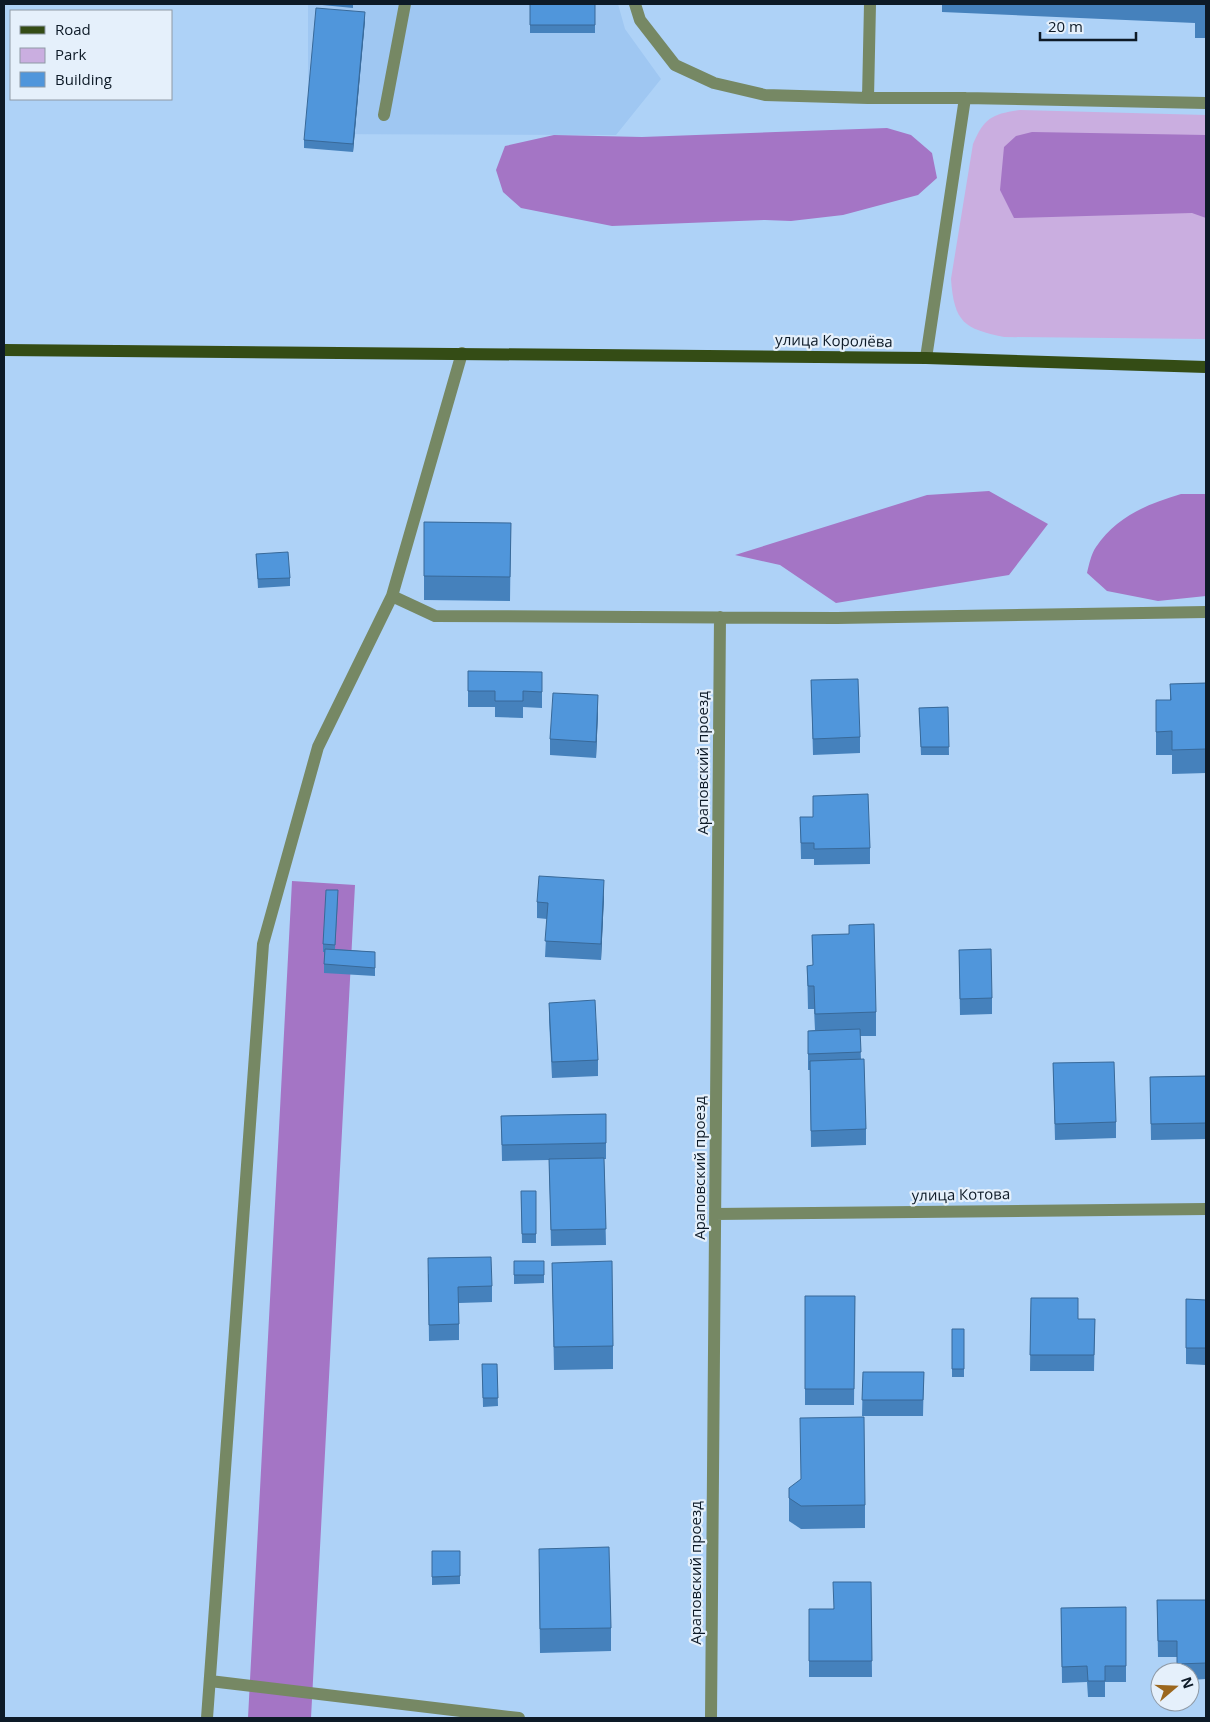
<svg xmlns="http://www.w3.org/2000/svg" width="1210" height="1722" font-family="'Open Sans',sans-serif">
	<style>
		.built { fill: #9fc7f2 }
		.green { fill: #caaee0 }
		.forest { fill: #a475c5 }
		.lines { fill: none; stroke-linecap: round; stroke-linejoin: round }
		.minor { stroke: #768864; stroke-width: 12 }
		.major { stroke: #344c15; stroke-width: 12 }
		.wall { fill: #4581bc }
		.shaded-wall { fill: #386999 }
		.building { fill: #5096db; stroke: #386999 }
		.labels { text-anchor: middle; stroke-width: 4.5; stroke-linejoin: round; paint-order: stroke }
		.street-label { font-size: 15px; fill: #0d1a27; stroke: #e5f0fb }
	</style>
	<rect width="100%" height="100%" fill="#aed2f7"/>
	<path class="built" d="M308,4H618L625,29L661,79L616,135L308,134Z"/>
	<path class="green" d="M1020,110L1206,115V339L1004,337C964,329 954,322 951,279L973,144C984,118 992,114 1020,110Z"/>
	<path class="forest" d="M887,128L911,135L932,153L937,178L918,195L843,215L791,221L765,220L612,226L521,208L503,192L496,170L505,146L554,135L642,137Z
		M1032,132L1206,135V218L1192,213L1014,218L1000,190L1004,147L1016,136Z
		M989,491L1048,524L1009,575L836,603L780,565L735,555L927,495Z
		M1181,494H1206V596L1158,601L1107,591L1087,573C1089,565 1091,554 1096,547C1116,517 1147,504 1181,494Z
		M292,881L355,885L311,1718H248Z"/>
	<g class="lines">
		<path class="minor" d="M635,4L640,20L675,65L714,83L765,95L868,98H965L1206,103
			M868,98L870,4
			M384,115L405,4
			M926,358L965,98
			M392,596L435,616L837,618L1206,612
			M715,1214L1206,1209
			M210,1681L519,1718
			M207,1718L263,944L318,747L392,596L462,353
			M711,1718L720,617"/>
		<path class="major" d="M4,350L926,358L1206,367"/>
	</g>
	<path class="wall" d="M312,4H353V8Z
		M530,4H595V33H530Z
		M942,4H1206V38H1195V23L942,12Z
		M365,20L353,152L304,148V140Z
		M424,522L511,523L510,601L424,600Z
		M256,554L290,578V586L258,588Z
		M542,672V708L523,707V718L495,717V707H468V691Z
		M811,680L860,737V753L813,755Z
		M1206,683V773L1172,774V755H1156V700H1170V684Z
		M948,707L949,755H921L919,708Z
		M598,712L596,758L550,755V739Z
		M813,796L870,848V864L814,865V859H801L800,817H813Z
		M604,896L601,960L545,957L547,919L537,918V902Z
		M338,899L335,949L375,952V976L324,973V952H323V944Z
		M812,935L876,1012V1036H860L861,1059L866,1129V1145L811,1147L810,1070H808V1031L815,1030L814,1009H808L807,966H813Z
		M959,950L992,998V1014L960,1015Z
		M549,1003L598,1060V1076L552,1078L549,1019Z
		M1053,1063L1116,1122V1138L1055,1140Z
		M1206,1076V1139L1151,1140L1150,1077Z
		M606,1114V1159H604L606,1245L551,1246L549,1160L502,1161L501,1116Z
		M521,1191H536V1243H522Z
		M514,1261H544V1283L514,1284Z
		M552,1263L613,1346V1369L554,1370Z
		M428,1274L492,1286V1302L459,1303V1340L429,1341Z
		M805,1296H855L854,1405H805Z
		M1031,1298L1078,1319H1095L1094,1371H1030Z
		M1186,1299L1206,1300V1365L1186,1364Z
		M952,1329H964V1377H952Z
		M482,1364H497L498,1406L483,1407Z
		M863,1372H924L923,1416H862Z
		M789,1488L865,1505V1528L801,1529L789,1521Z
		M432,1551H460V1584L432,1585Z
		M539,1572L611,1628V1651L540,1653Z
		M871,1582L872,1677H809V1609H833Z
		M1157,1600H1206V1679L1190,1680V1672H1177V1657H1158Z
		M1126,1607V1682H1105V1697H1088L1087,1682L1062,1683L1061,1608Z"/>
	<path class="shaded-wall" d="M365,12V20L353,152V144Z
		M598,695V712L596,758V742Z
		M604,880V896L601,960V944Z"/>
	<path class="building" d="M530,4H595V25H530Z
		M316,8L365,12L353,144L304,140Z
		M424,522L511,523L510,577L424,576Z
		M288,552L290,578L258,579L256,554Z
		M468,671L542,672V692L523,691V701H495V691H468Z
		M858,679L860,737L813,739L811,680Z
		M1206,683V749L1172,750V731L1156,732V700H1171L1170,684Z
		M553,693L598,695L596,742L550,739Z
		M948,707L949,747H921L919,708Z
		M868,794L870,848L814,849V843H801L800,817H813V796Z
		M539,876L604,880L601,944L545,941L548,903L537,902Z
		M326,890H338L335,945L323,944Z
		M874,924L876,1012L815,1014L814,986H808L807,966L813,965L812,935L849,934V925Z
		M325,949L375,952V968L324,964Z
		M991,949L992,998L960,999L959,950Z
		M595,1000L598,1060L552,1062L549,1003Z
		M860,1029L861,1052L808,1054V1031Z
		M864,1059L866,1129L811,1131L810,1061Z
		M1114,1062L1116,1122L1055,1124L1053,1063Z
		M1206,1076V1123L1151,1124L1150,1077Z
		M606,1114V1143L502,1145L501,1116Z
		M604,1158L606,1229L551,1230L549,1159Z
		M521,1191H536V1234H522Z
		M491,1257L492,1286L458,1287L459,1324L429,1325L428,1258Z
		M514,1261H544V1275H514Z
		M612,1261L613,1346L554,1347L552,1263Z
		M805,1296H855L854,1389H805Z
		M1031,1298H1078V1319H1095L1094,1355H1030Z
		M1186,1299L1206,1300V1348H1186Z
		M952,1329H964V1369H952Z
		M482,1364H497L498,1398H483Z
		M863,1372H924L923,1400H862Z
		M864,1417L865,1505L801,1506L789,1498V1488L801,1479L800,1418Z
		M609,1547L611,1628L540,1629L539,1549Z
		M432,1551H460V1576L432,1577Z
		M833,1582H871L872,1661H809V1609H834Z
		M1157,1600H1206V1663L1177,1664V1641H1158Z
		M1126,1607V1666H1105V1681H1088L1087,1666L1062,1667L1061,1608Z"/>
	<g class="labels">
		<g class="street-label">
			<text transform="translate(834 341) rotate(1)" y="5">улица Королёва</text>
			<text transform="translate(703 763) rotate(-90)" y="5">Араповский проезд</text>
			<text transform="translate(700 1168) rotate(-90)" y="5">Араповский проезд</text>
			<text transform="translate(961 1195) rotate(-1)" y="5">улица Котова</text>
			<text transform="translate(696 1573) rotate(-90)" y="5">Араповский проезд</text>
		</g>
	</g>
	<rect width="1210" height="1722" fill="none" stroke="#0d1a27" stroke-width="10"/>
	<rect x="10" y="10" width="162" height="90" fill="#e5f0fb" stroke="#8f9aa6"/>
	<rect x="20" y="26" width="25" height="8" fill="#344c15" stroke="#8f9aa6"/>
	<text x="55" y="35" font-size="15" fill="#0d1a27">Road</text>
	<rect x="20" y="48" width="25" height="15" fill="#caaee0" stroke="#8f9aa6"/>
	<text x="55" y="60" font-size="15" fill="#0d1a27">Park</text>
	<rect x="20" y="72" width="25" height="15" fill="#5096db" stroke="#8f9aa6"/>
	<text x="55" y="85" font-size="15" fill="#0d1a27">Building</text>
	<g transform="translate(1175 1687) rotate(71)"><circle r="24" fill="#e5f0fb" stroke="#8f9aa6"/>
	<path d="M0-4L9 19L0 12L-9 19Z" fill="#9b671e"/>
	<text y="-8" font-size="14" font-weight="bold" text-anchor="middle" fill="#0d1a27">N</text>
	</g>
	<path d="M1040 32v8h96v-8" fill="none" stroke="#0d1a27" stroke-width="2.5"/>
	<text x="1048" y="32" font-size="15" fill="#0d1a27" stroke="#e5f0fb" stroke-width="4" paint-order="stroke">20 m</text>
</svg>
